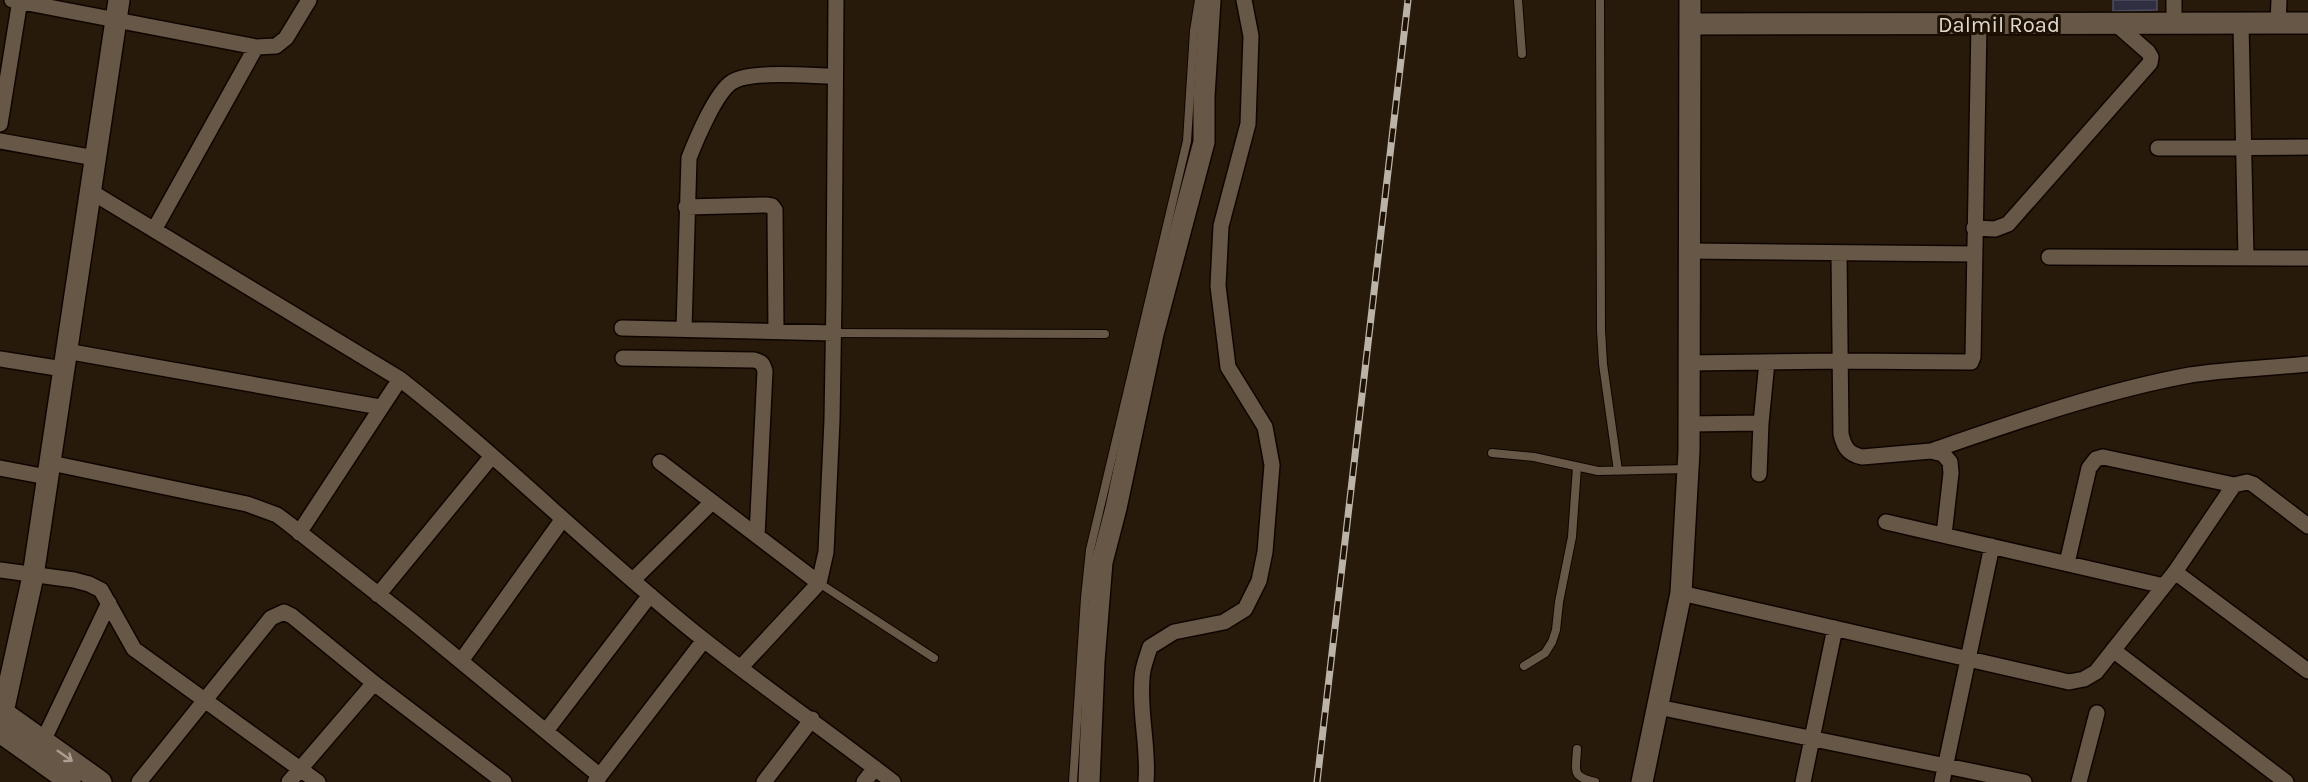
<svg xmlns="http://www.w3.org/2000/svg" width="2308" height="782" font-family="Karla,sans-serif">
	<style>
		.building { fill: #302f41; stroke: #4e4d61; stroke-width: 1.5 }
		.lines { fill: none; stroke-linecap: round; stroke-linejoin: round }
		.lane-casing { stroke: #0f0500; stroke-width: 10 }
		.street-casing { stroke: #0f0500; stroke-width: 18 }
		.secondary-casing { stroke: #0f0500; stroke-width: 24 }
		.lane { stroke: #675747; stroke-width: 8 }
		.street { stroke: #675747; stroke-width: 15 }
		.secondary { stroke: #675747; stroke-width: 21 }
		.rail-casing { stroke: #bcb3a8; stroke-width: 7 }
		.rail { stroke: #1d1103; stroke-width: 4.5; stroke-dasharray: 14; stroke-linecap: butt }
		.oneway { stroke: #aa9d91 }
		.labels { text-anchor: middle; stroke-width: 6; stroke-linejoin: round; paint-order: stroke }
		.street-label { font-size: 22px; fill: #e0d7cd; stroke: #1d1103 }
	</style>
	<rect width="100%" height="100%" fill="#271a0b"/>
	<path class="building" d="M2113,0H2157V10L2113,11Z"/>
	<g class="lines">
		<g class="lane-casing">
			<path id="lane" d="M1518,0L1522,54
				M1600,0L1601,330L1603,364L1618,471
				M834,333L1105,334
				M1492,453L1534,457L1598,471L1687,469
				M819,583L934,658
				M1524,666L1545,653L1552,642L1556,630L1559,602L1572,537L1577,467
				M1577,749C1576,772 1571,776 1595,782
				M1073,782L1085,598L1090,550L1187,141L1194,31L1199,0"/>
		</g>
		<g class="street-casing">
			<path id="street" d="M12,0L256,47L276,46L286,38L309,0
				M2174,24V0
				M2241,24L2246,258
				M2278,24L2279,0
				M0,124L20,0
				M0,141L95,158
				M2158,148L2308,147
				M90,191L400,379C505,461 599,557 704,640C766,689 831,734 893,782
				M686,207L766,205L772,206L775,210L776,331
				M1974,228L1995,229L2008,224L2150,63L2151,57L2148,52L2116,24
				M154,230L256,47
				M1690,251L1974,254
				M1839,253L1841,434C1844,447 1848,454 1862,457L1931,451L1943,454L1950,462L1951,473L1944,535
				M2049,257L2308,258
				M622,328L834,333
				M684,329L689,158C696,140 716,92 732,82C750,70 811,76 834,76
				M66,351L380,407
				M623,358L754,360C762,362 763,364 765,371L757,536
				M0,359L63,369
				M1689,363L1841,361L1971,362L1973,357L1979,24
				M1689,424L1761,423
				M1931,451C2015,422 2103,391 2190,375C2228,369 2269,368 2308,364
				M660,462L819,583
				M51,463L247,504L277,515L289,524L412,621L600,776
				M0,468L47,477
				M1759,474L1761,423L1767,362
				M1886,522L2164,586
				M299,533L400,379
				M2067,563L2089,468L2096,459L2103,457L2234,485
				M0,570L74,580L89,584L101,590L134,649L318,782
				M2175,572L2308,671
				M633,580L712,502
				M1681,593L2069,682L2084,679L2096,672L2175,572L2234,485L2247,482L2253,484L2308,526
				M378,595L492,456
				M2113,650L2286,782
				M461,661L562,520
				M741,667L819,583L826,552L832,420L834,297L836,0
				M1658,707L2024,782
				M546,731L650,595
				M43,741L109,603
				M139,782L271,618L284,612L292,616L374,683L504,782
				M289,782L374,683
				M595,782L704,640
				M764,782L812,719
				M864,782L875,768
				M1146,782C1149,747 1139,714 1142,679C1142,668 1147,657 1150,647L1174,632L1224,622L1245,609L1259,581L1265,552L1272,465L1265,427L1228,367L1218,286L1221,226L1248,124L1251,36L1244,0
				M1803,782L1835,628
				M1942,782L1992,546
				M2079,782L2097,713"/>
		</g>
		<g class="secondary-casing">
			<path id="secondary" d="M1690,24L2308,23
				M0,710L101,782
				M3,712L33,576L119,0
				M0,732L70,782
				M1089,782L1094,661L1102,562L1116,508L1153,334L1204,142V96L1210,0
				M1642,782L1681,593L1689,451L1690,0"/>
		</g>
		<use href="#lane" class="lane"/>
		<use href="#street" class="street"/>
		<use href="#secondary" class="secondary"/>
		<g class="rail-casing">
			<path id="rail" d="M1317,782L1408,0"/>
		</g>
		<use href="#rail" class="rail"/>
	</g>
	<defs><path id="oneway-shaft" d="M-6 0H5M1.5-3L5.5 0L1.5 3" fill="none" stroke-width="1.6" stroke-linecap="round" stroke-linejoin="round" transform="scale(1.5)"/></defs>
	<use class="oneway" href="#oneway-shaft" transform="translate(65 756) rotate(35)"/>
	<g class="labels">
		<g class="street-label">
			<text x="1999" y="32">Dalmil Road</text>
		</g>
	</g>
</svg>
